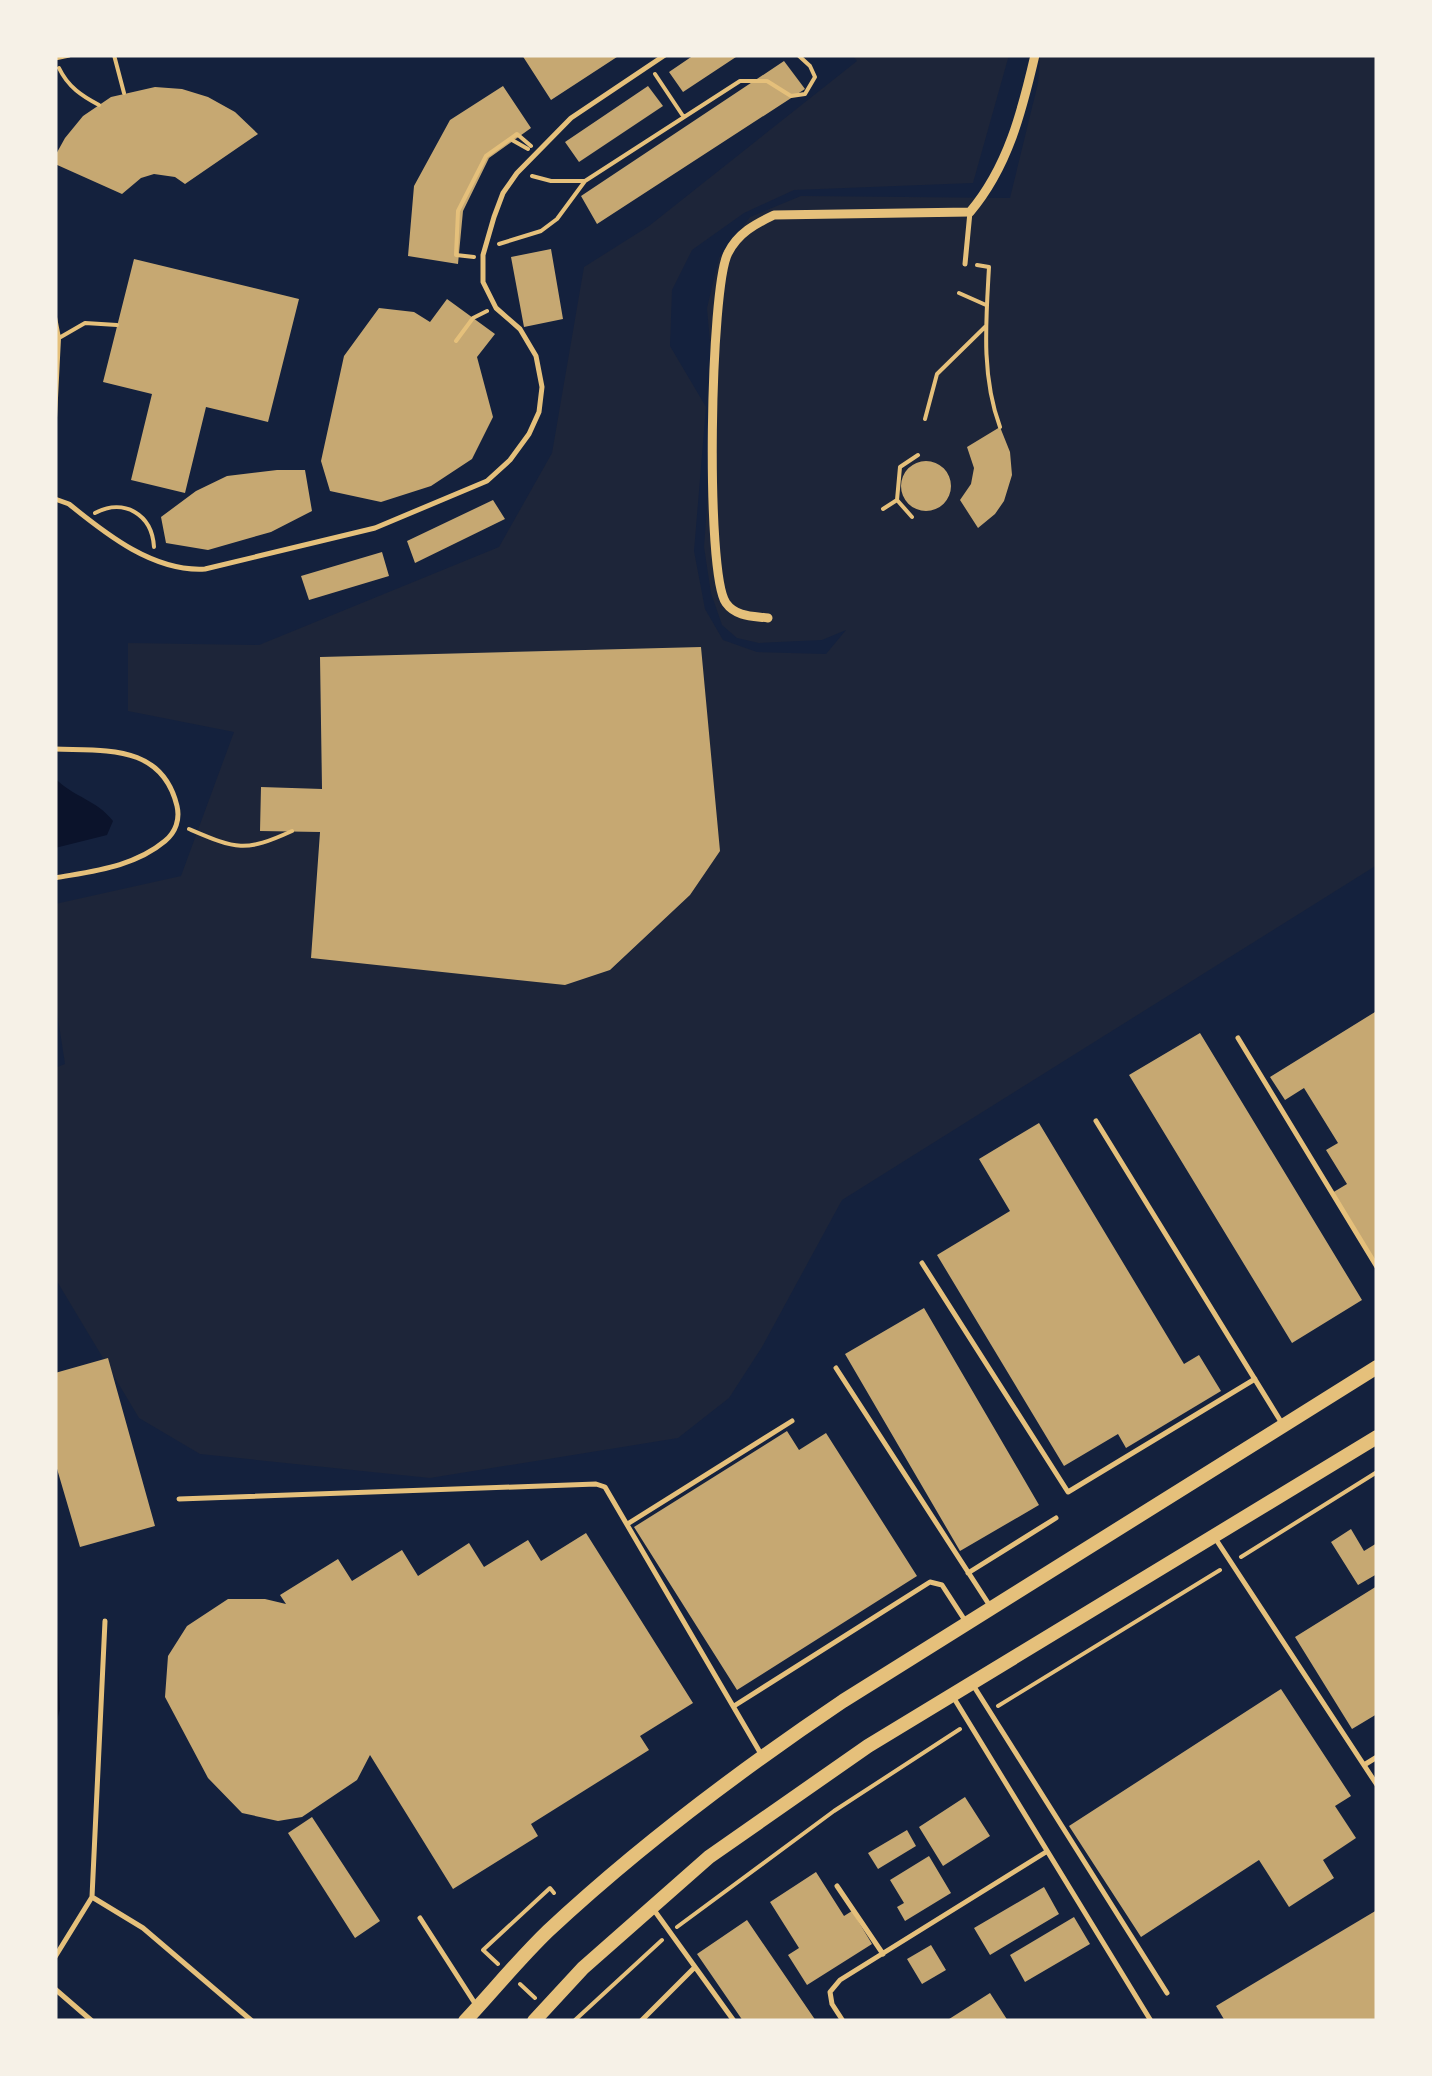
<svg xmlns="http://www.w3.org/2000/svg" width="1432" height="2076" font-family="'DM Sans',sans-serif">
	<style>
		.green { fill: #1d2539; fill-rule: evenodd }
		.water { fill: #0b132b }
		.building { fill: #c6a872 }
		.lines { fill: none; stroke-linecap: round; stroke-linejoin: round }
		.path { stroke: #e5c07b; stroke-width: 4 }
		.service { stroke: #e5c07b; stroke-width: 5 }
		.minor { stroke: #e5c07b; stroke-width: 9 }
		.primary { stroke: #e5c07b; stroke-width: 14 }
	</style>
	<rect width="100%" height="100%" fill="#14213d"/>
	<path class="green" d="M852,55H1009L973,183L794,190L744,213L692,250L672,290L670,346L706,407L694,551L705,609L723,640L757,652L826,654L846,630L822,640L759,643L737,638L722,625L711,593L704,547L715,400L707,308L719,258L750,217L801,196L1010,198L1038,83L1040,55H1376L1377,865L842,1200L762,1347L729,1398L678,1438L430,1478L200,1454L139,1418L55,1278V1068L65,1064L55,999V904L181,876L234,732L128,711V643L259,645L499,547L552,453L584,267L649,226L857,61ZM701,647L719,851L690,895L611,970L566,985L311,958L322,789L320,657Z"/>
	<path class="water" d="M55,778C73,797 97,800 113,821L107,835L55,848Z
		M55,1568L60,1709L55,1728Z"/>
	<path class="building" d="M522,55H620L551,100Z
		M694,55H739L683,92L669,72Z
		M784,61L805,89L597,224L581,196Z
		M503,86L531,128L489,158L463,211L458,264L408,256L414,186L450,120Z
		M648,86L663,106L579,162L565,142Z
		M155,87L182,89L208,97L235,112L258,134L185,184L175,177L154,174L141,178L122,194L55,164V156L65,138L83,116L111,97Z
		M551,249L563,319L524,327L511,257Z
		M134,259L299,299L268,422L206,407L185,493L131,480L152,394L103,382Z
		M447,299L495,334L477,357L493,417L472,459L431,486L381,502L330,491L321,461L344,356L379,308L414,312L430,322Z
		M1000,427L1010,452L1012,475L1004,501L995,514L978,528L960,500L971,484L974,468L967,447Z
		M901 486a25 25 0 1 1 50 0a25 25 0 1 1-50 0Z
		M277,470H305L312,511L271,532L208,550L166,543L161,517L196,491L227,476Z
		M493,500L505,519L415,563L407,541Z
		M382,552L389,576L309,600L301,576Z
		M701,647L720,851L690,895L610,970L565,985L311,958L320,832L260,831L261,787L322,789L320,657Z
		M1375,1012L1377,1016V1265L1332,1193L1347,1184L1326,1150L1338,1143L1304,1088L1285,1100L1270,1077Z
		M1200,1033L1362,1300L1292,1343L1129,1075Z
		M1039,1123L1184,1364L1199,1355L1221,1391L1126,1448L1118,1434L1064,1466L937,1255L1010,1211L979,1159Z
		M924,1308L1039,1505L960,1551L845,1354Z
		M108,1358L155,1526L80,1547L55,1462V1373Z
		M787,1431L799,1450L826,1433L917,1576L737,1690L634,1527Z
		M1351,1529L1364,1551L1377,1543V1574L1358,1585L1331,1542Z
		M586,1533L693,1703L640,1736L649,1750L531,1824L538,1836L453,1889L370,1755L357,1780L302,1817L278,1821L242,1813L208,1778L165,1697L168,1656L187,1626L228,1599H265L286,1604L280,1595L338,1559L352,1581L402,1550L418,1576L469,1543L484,1567L528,1540L541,1561Z
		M1377,1586V1714L1352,1729L1295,1637Z
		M1281,1689L1351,1796L1335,1806L1356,1838L1323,1860L1334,1878L1289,1907L1259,1860L1141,1937L1069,1826Z
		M965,1797L990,1836L943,1866L919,1827Z
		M312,1817L380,1921L355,1938L288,1833Z
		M907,1830L916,1846L878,1869L868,1853Z
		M929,1856L951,1893L905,1921L897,1907L904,1903L890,1880Z
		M816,1872L844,1916L852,1911L872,1944L807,1985L788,1955L799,1948L770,1902Z
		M1044,1887L1059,1914L990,1955L974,1928Z
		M1377,1910V2021H1225L1216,2006Z
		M1074,1917L1090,1944L1025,1982L1010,1955Z
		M747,1920L816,2021H743L697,1954Z
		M931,1945L946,1970L922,1984L907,1959Z
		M990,1993L1008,2021H946Z"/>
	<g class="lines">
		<path class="path" d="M114,55L124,93
			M59,68C68,87 82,96 99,105
			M655,74L683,116
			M512,140L528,149
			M532,176L551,181H585
			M499,244L541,231L557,219L585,181L740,81H767L791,96L805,94L815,77L810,66L798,55
			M474,257L456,255L458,211L486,156L517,134L531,146
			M977,265L989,267C986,321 981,376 1000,427
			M959,293L986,305
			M55,317L59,338L55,418
			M59,338L85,323L117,325
			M456,341L473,318L487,311
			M925,419L937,374L986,326
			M897,500L912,517
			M883,509L897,500L900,467L918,455
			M95,513C124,498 152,514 154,547
			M189,829C236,849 244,853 292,831
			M1241,1557L1377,1472
			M998,1706L1220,1570
			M677,1927L834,1811L960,1729
			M498,1964L483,1950L550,1888L554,1893
			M520,1984L535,1998
			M574,2021L662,1940"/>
		<path class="service" d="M55,58L69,55
			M965,264L970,212
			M55,499L69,504C107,535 154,572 205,569L375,528L487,481L510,460L529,434L539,412L542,387L536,356L520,329L496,308L483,282V255L494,217L503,193L517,173L571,118L665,55
			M55,749C106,751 162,744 177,806C180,819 176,832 165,841C134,867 93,871 55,878
			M1238,1038L1377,1267
			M1096,1121L1283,1425
			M922,1263L1068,1492L1255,1379
			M836,1368L990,1606
			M179,1499L596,1484L605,1487L761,1754
			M629,1523L792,1421
			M1215,1538L1377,1785
			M968,1573L1056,1518
			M973,1685L1167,1993
			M952,1695L1151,2021
			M734,1706L930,1582L942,1585L964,1619
			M1364,1765L1377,1757
			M837,1886L883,1954
			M92,1897L105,1621
			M654,1910L734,2021
			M420,1918L476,2005
			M55,1957L92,1897L143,1928L252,2021
			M55,1989L92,2021
			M641,2021L695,1967
			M843,2021L832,2004L830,1992L840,1980L1046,1852"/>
		<path class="minor" d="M768,618C753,616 736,617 726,603C705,574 710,287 728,253C738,233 755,224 774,215L970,212C1008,167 1022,111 1035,55"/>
		<path class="primary" d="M465,2021C493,1991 519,1959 548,1931C639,1846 739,1771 843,1701L1377,1367
			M534,2021L583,1968L709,1857L868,1746L1377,1437"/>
	</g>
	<rect width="1432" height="2076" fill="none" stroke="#f6f1e7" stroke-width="115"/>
</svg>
